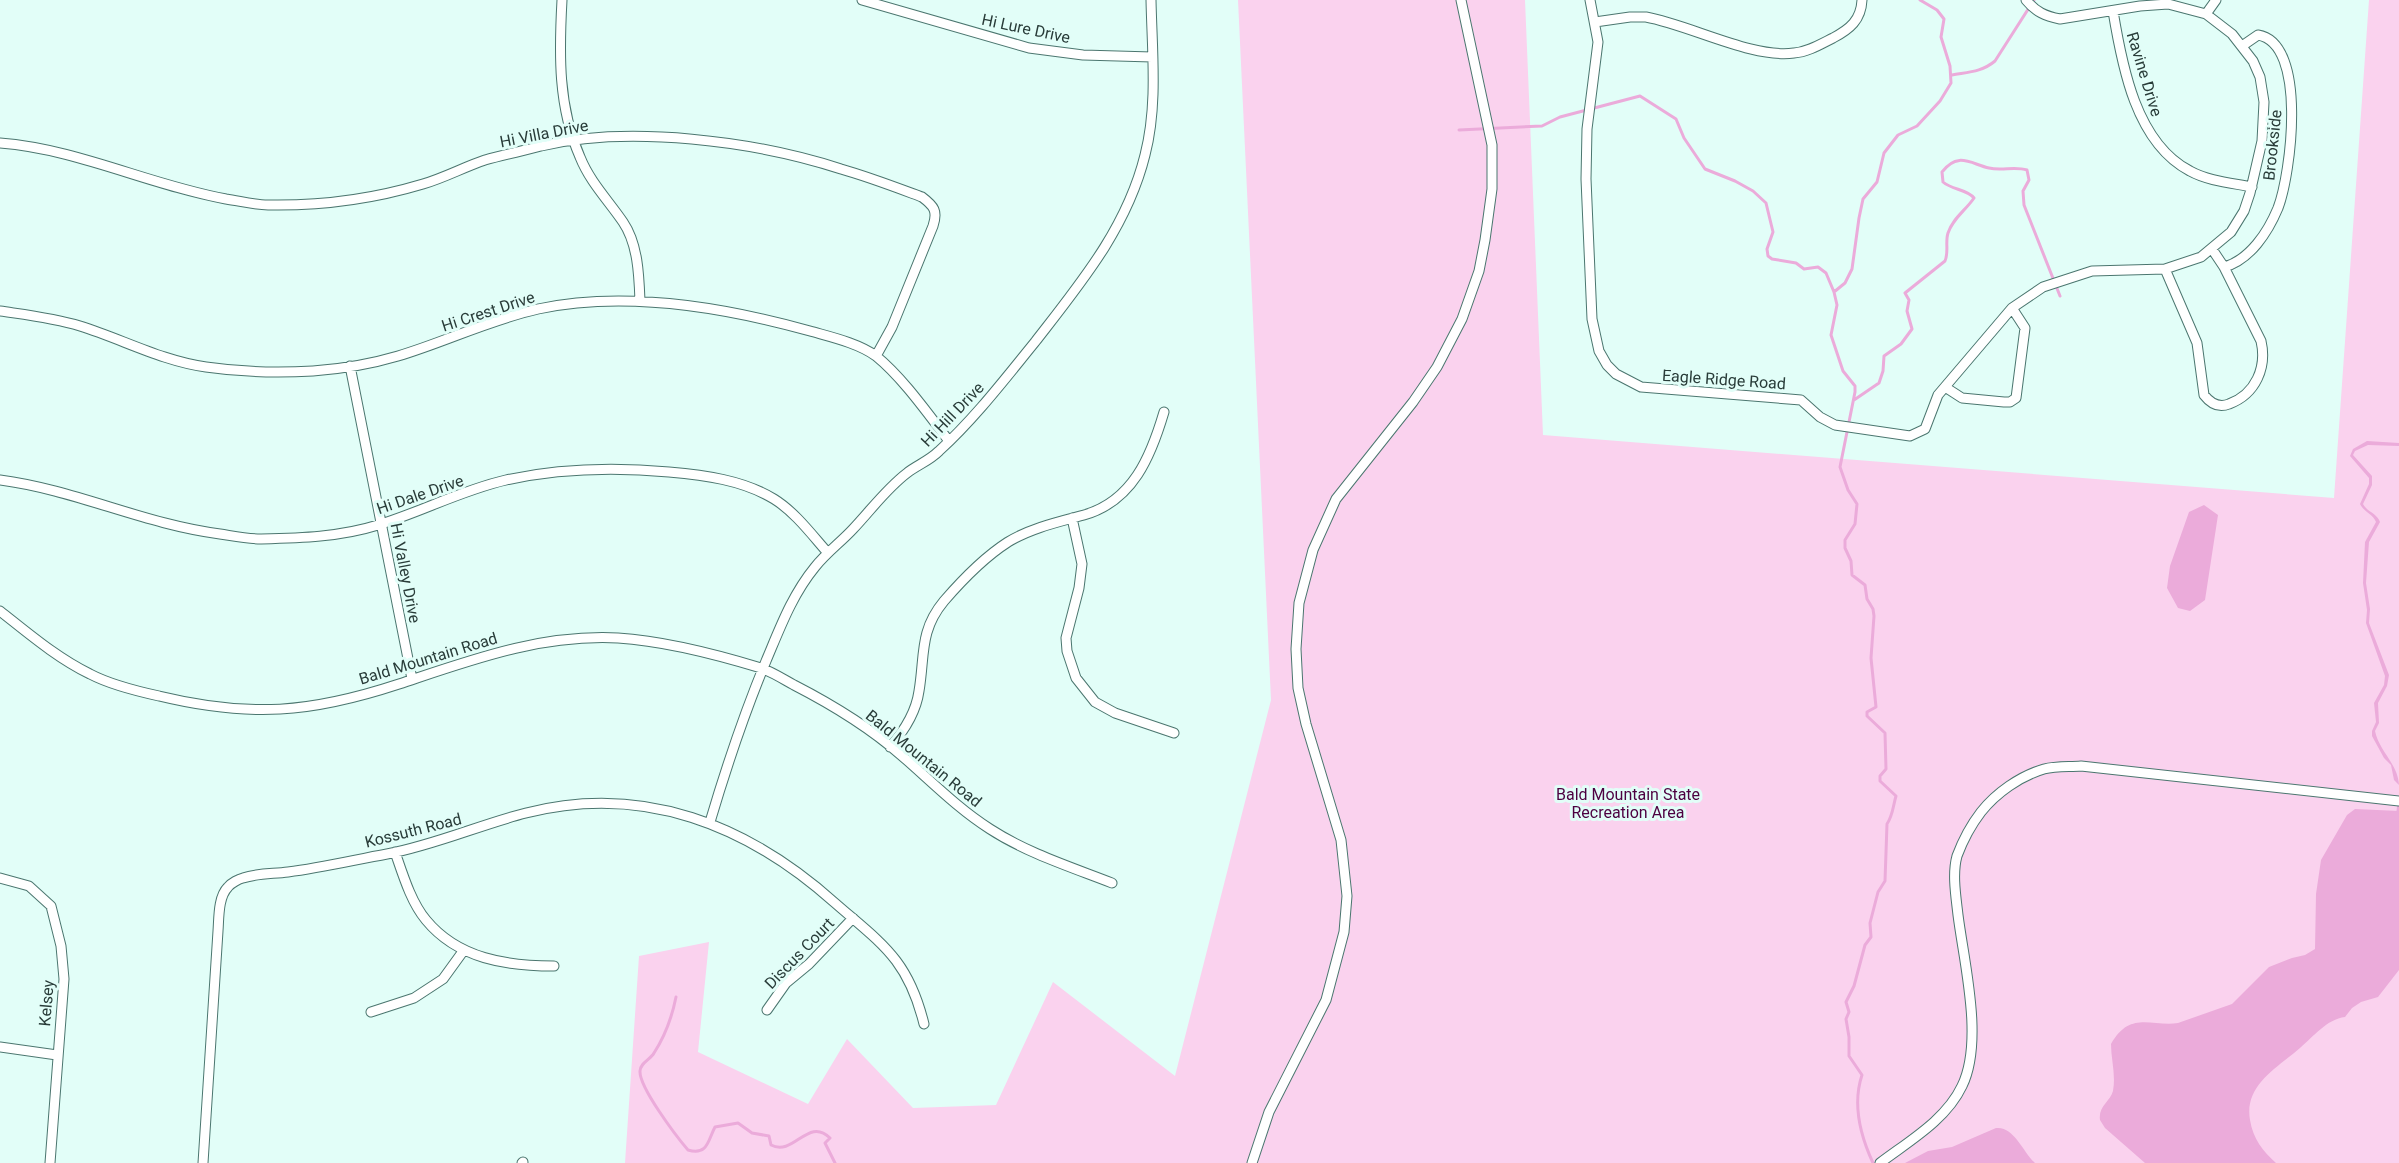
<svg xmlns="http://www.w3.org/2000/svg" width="2399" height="1163" font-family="Roboto,sans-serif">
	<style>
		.green { fill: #fad2ee }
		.water { fill: #ebabda }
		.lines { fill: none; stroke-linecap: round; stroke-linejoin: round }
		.stream { stroke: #ebabda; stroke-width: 3 }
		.minor-casing { stroke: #4b766f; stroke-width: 11 }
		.minor { stroke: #fff; stroke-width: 9 }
		.labels { text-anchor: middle; stroke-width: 6; stroke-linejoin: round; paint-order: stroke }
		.street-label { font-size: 16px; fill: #293c39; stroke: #e2fef8 }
		.park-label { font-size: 16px; fill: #4d0041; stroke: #e2fef8 }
	</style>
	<rect width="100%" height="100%" fill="#e2fef8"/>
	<path class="green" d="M1238,0H1525L1543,435L2334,498L2369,0H2399V1163H625L639,956L709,942L698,1052L808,1104L847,1039L913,1108L996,1105L1053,982L1175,1076L1271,700Z"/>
	<path class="water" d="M2367,441L2399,443V446L2368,445L2355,451L2353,455L2372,476V485L2363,504C2367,512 2377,513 2380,522L2369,542L2366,583L2370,609L2369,623L2389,675L2387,686L2378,703L2379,723L2375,731C2379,751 2398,764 2399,785L2394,780L2391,765L2384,758L2372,736V731L2376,722L2374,703L2384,685L2385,676L2366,623L2367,610L2363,583L2365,542L2376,522C2373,514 2364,512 2360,504L2369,484V478L2350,456L2353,449Z
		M2204,505L2218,515L2205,600L2190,611L2178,608L2167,588L2170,566L2189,512Z
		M2355,809L2399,811V970L2378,997L2361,1002L2352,1008L2345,1017C2327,1019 2313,1037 2300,1048C2277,1068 2244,1085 2250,1120C2253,1139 2263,1151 2276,1163H2145L2105,1128L2100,1120C2098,1106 2110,1102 2113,1091C2116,1074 2111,1060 2111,1044C2130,1010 2152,1027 2178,1023L2232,1004L2269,967L2292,958L2305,955L2315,949L2316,894L2321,860L2347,815Z
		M1996,1128C2014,1126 2023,1152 2035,1163H1905L1928,1151L1952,1147Z"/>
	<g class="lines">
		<path class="stream" d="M1952,75C1968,72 1982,72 1995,61L2034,0
			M1459,130L1542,126L1560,117L1640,96L1676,119L1684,138L1705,169L1735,181L1753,191L1766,203L1773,232L1767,249L1768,256L1772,259L1796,263L1804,269L1818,267L1826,273L1834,292L1837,305L1831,335L1843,371L1855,386V392L1840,467L1848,490L1857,504L1855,524L1845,540V548L1851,561L1852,575L1865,585L1867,599L1873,609L1874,616L1871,658L1876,707L1867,712V716L1885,733L1886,769L1880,776V781L1896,796C1893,806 1893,815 1887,824L1885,881L1878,892L1870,923L1871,937L1865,945L1854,986L1846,1002L1849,1012L1846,1019L1849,1037V1056L1862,1075C1852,1105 1860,1135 1873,1163
			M1834,292L1845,283L1852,269L1859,218L1863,199L1877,182L1884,153L1898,135L1917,126L1940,101L1951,83L1950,66L1941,37L1944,19L1937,10L1920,0
			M1854,400L1879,383L1883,371L1884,356L1901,344L1912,329L1907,311L1909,300L1905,293L1945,261C1949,252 1945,242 1948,233C1953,218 1966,210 1974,198C1967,189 1952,190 1943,182L1942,172C1958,151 1971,164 1989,168C2002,171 2015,166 2027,170L2029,180L2023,191L2024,205L2060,296
			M2398,811L2399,803
			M676,997C672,1017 665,1036 654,1053C651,1059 640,1063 640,1071C639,1087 676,1136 688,1150C708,1156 708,1140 715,1127L738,1123L752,1133L769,1136L771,1145C794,1157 808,1116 830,1138L825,1143L835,1163"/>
		<g class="minor-casing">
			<path id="minor" d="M562,0C559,54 558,107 580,157C590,182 608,200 623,222C638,244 639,275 640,301
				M862,0L1029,48L1083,55L1152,57
				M1590,0L1598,42L1587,129L1586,179L1592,319L1599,351L1607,365L1616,374L1641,387L1801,400L1820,417L1835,425L1910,436L1925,429L1938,395L2012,308L2043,287L2092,271L2165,269L2201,257L2231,232L2244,211L2250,193L2262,141L2264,102L2260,77L2253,61L2232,34L2206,14L2168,4L2140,6L2060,19C2045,16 2036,12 2026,0
				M2113,11C2122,66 2136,143 2190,171C2208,181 2232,183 2252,187
				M2206,14L2216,0
				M1595,22L1630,17H1646C1690,25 1753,59 1794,53C1808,52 1821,44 1833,38C1850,29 1861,20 1862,0
				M0,143C78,149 149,185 226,199C240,201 254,205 268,205C321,206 373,199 423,184C444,178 464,167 485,160C503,155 522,151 541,146C629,125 755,141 841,169C869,177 895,187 922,197C934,206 938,211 933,226L892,327L876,356
				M2224,267C2250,260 2268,232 2278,208C2291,174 2308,43 2258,35L2242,46
				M2165,269L2197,343L2204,395C2211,404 2219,408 2229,404C2256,394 2267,367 2261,341L2224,267L2212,249
				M0,311C27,315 54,318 80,326C122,339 162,361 206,367C240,372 278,373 313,371C341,369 371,364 398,356C445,342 489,320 538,309C626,290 724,307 810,331C831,337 858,343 876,356C903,378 928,414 949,441
				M350,366L412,679
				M1945,387L1962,398L2004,402H2010L2016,398L2025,328L2012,308
				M0,480C76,490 143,524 220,534C233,536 247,539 261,539C300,538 340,537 378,525C421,512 462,490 506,480C561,468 614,467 669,472C704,475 743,480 774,499C795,512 812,535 828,553
				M1072,518L1082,564L1079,588L1066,638L1067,651L1076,678L1095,702L1115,713L1174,733
				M0,611C28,633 57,658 90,674C111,685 136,691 159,696C250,718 311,713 399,684C471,660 540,634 618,638C666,641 715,654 761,668C772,672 783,679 794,685C831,704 869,727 901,755C930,780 957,808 990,829C1027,853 1071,867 1112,883
				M890,747C904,731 916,713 919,691C925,656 919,631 944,601C963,579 983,558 1008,542C1031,528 1058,522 1084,515C1133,501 1151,456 1164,412
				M710,822C726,768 744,714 766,661C780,628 792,595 815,567C826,553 841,542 853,529C871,510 886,489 907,473C917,465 929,461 939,451C975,418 1004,380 1035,342C1080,284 1127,228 1145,155C1158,105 1152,51 1151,0
				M395,852C403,875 411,902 426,920C458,959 507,966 554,966
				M0,878L29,886L51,906L61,946L64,979L50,1163
				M767,1010L786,983L809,964L853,918
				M371,1012L414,998L443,979L464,950
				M0,1047L57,1055
				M203,1163L218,931C219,918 218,897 228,887C231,883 239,879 243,878C258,873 273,874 288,872C321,868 354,860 387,854C435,845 479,825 526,813C643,783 748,825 835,903C882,944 908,959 924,1024
				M522,1163L523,1162
				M1252,1163L1269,1112L1326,1000L1344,932L1347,896L1341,840L1306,724L1298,688L1296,649L1299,603L1313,550L1336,499L1413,402L1437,367L1462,319L1479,271L1485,240L1492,189V145L1461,0
				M1880,1163C1909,1141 1946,1120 1962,1086C1984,1041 1964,963 1958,915C1956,897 1952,874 1957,856C1963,840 1971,825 1981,812C1996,793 2020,776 2044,769C2056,766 2069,767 2081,766L2399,801"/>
		</g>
		<use href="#minor" class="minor"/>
	</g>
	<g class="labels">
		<g class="street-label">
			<text transform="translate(1026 28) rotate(12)" y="6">Hi Lure Drive</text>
			<text transform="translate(2145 74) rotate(73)" y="6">Ravine Drive</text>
			<text transform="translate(544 133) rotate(-11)" y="6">Hi Villa Drive</text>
			<text transform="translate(2272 145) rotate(-84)" y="6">Brookside</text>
			<text transform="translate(488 311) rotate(-18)" y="6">Hi Crest Drive</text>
			<text transform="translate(1724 379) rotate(4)" y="6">Eagle Ridge Road</text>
			<text transform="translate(952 414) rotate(-46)" y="6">Hi Hill Drive</text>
			<text transform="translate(420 494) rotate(-19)" y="6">Hi Dale Drive</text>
			<text transform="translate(406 573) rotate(79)" y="6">Hi Valley Drive</text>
			<text transform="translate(428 658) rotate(-17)" y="6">Bald Mountain Road</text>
			<text transform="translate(924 758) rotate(39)" y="6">Bald Mountain Road</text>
			<text transform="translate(413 830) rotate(-14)" y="6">Kossuth Road</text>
			<text transform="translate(799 953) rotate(-46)" y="6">Discus Court</text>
			<text transform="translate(46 1003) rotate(-85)" y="6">Kelsey</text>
		</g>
		<g class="park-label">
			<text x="1628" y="800">Bald Mountain State<tspan x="1628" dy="18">Recreation Area</tspan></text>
		</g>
	</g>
</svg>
